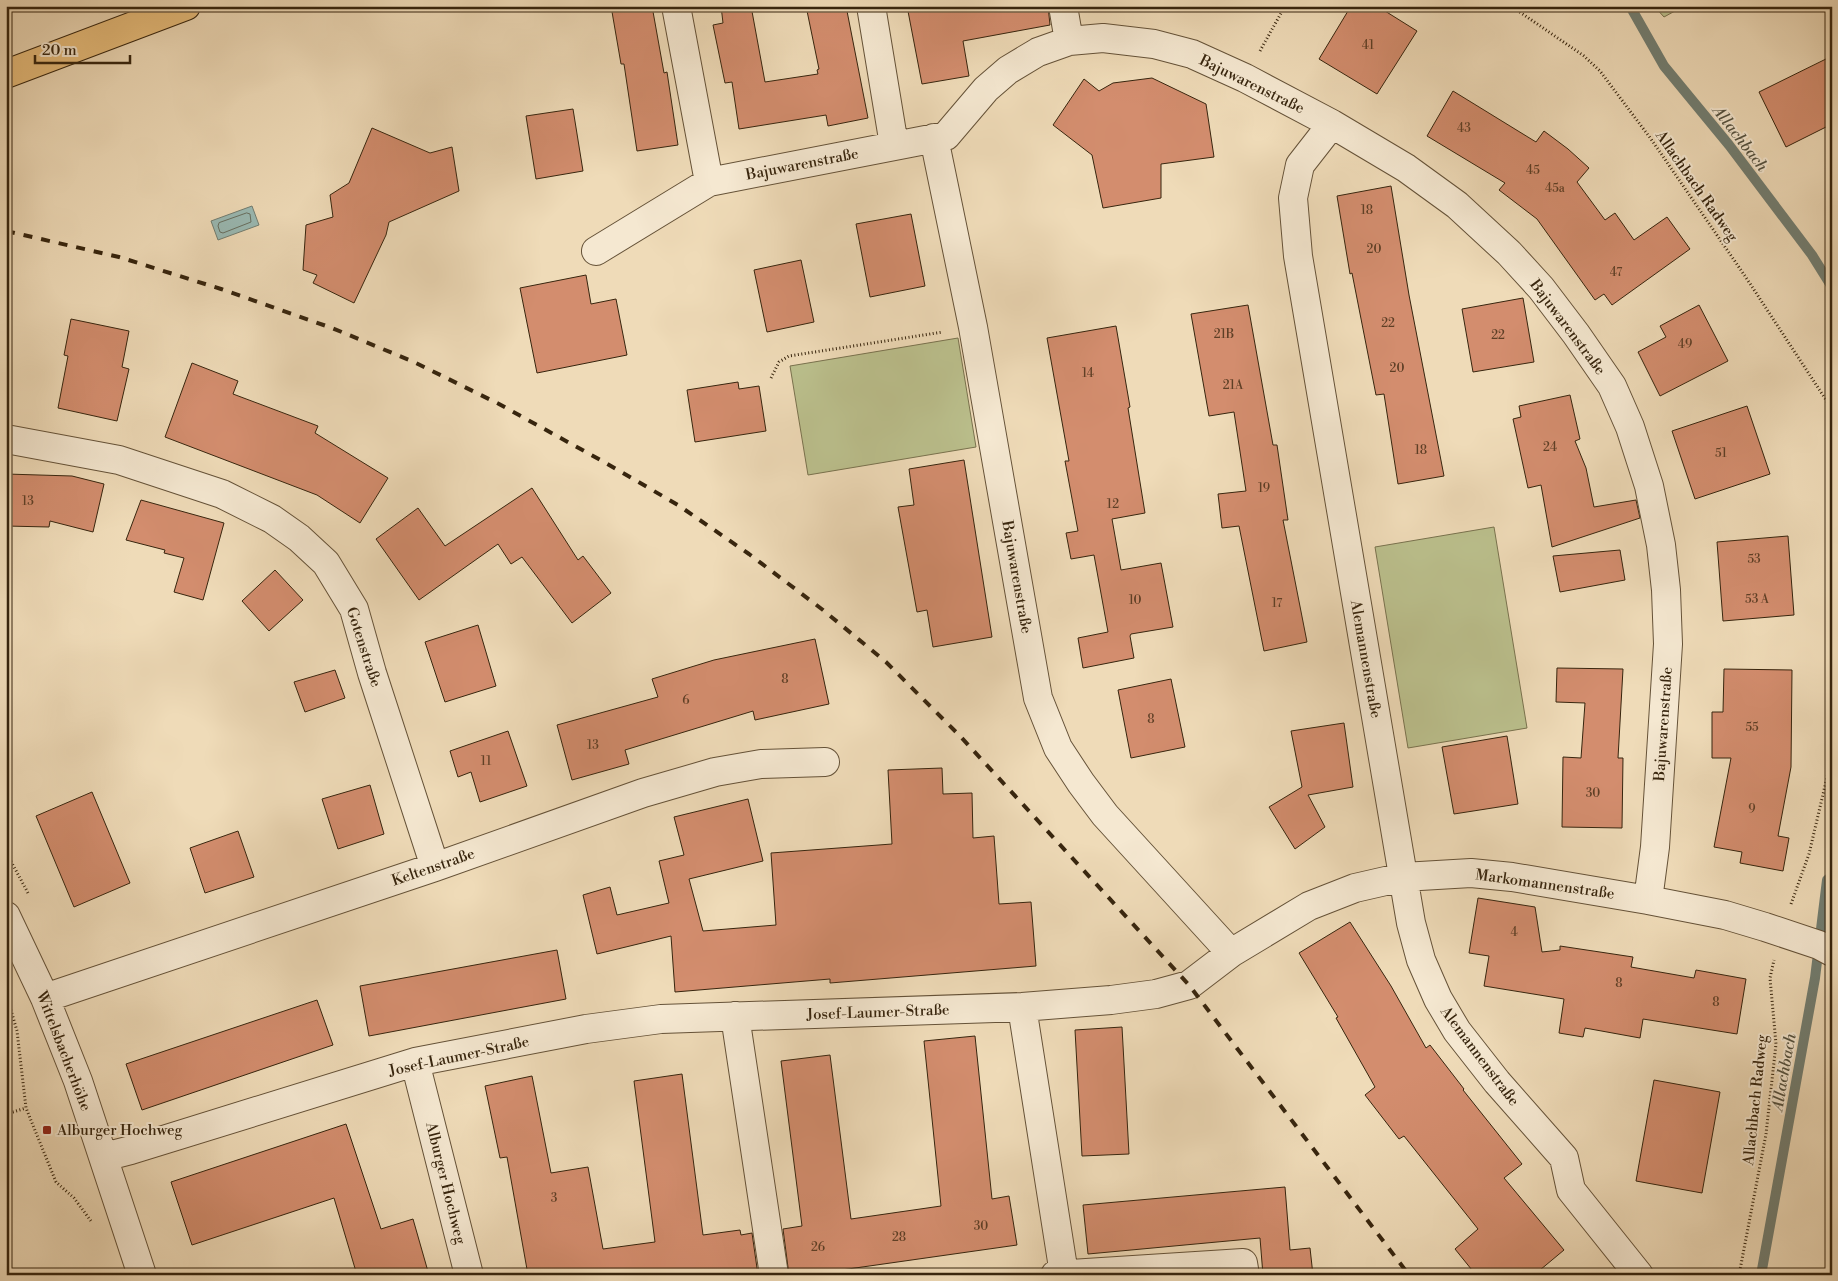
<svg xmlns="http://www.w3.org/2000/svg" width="1838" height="1281" font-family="'Libre Bodoni',serif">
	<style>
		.green { fill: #bbc08d; stroke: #79724e }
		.water { fill: #9abab4; stroke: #727e72 }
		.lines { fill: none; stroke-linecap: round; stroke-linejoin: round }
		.shore { stroke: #687061; stroke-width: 1 }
		.stream { stroke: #727e72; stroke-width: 10 }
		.building { fill: #d38d6e; stroke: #37250e }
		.minor-casing { stroke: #655238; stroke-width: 30 }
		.major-casing { stroke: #37250e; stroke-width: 30 }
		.path { stroke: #37250e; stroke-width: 3; stroke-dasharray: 1 2.5; stroke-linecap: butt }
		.minor { stroke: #f5e8d1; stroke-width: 28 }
		.major { stroke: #e8be7c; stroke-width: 28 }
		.rail { stroke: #37250e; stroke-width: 4; stroke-dasharray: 9 9; stroke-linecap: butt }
		.poi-dot { fill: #8f2418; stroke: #f5e8d1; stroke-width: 2 }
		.labels { text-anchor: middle; stroke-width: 4; stroke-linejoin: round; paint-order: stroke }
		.number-label { font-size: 12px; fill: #5e3f26 }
		.street-label { font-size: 15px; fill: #37250e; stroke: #f5e8d1 }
		.poi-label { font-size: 15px; fill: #37250e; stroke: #f5e8d1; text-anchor: start }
		.water-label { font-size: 16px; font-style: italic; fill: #555240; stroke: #f5e8d1 }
	</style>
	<rect width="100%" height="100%" fill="#efdbb8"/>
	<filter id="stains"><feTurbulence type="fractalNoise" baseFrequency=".004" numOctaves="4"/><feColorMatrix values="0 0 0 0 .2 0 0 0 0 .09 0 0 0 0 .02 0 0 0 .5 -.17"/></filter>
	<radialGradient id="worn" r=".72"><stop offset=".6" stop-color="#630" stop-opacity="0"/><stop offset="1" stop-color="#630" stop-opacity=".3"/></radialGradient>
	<path class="green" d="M1654,6H1684L1664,17Z
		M958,338L976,447L808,475L790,366Z
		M1494,527L1527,728L1408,748L1375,547Z"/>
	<path class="water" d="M252,206L259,225L218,240L211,221Z"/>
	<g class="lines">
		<path class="shore" d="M247,213L250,214L251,222L223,233L220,232L218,226L219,223Z"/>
		<path class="stream" d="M1630,6L1664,66L1729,145L1812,255L1832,287
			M1761,1275L1815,978L1827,880L1832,876"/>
	</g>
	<path class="building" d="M611,6H652L664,73L667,72L678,145L637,151L624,64H621Z
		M721,6H751L765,82L818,74L817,70L819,69L806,6H846L868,118L828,126L826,115L739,129L732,82L725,83L713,25L723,23Z
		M907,6H1048L1050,25L963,41L969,76L922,84Z
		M1351,6H1377L1417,31L1377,94L1319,59Z
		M1832,56V124L1786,147L1759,92Z
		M1152,78L1206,104L1214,157L1161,164V198L1103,208L1092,155L1053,125L1084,79L1099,91L1113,83Z
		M1453,91L1536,142L1544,131L1568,149L1589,168L1577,182L1605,220L1615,213L1634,240L1667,217L1690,249L1612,305L1604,294L1595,300L1537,219L1499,190L1505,183L1427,136Z
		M573,109L583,171L536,179L526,116Z
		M372,128L430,153L452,147L459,191L389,222L386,235L354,303L313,283L317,275L303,270L306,225L333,217L330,195L349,183Z
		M1391,186L1409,295L1444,476L1398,484L1384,394L1376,395L1352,273L1350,274L1337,196Z
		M911,214L925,286L870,297L856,224Z
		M801,260L814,322L767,332L754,270Z
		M586,275L591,304L616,299L627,355L537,373L520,288Z
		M1523,298L1534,362L1473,372L1462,309Z
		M1248,305L1273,445H1277L1288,520H1283L1307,642L1264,651L1239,526L1222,528L1218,494L1246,491L1234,412L1209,416L1191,314Z
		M1699,305L1728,361L1660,396L1638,352L1666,337L1660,326Z
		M71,319L129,331L122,367L129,369L117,421L58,408L68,356L64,355Z
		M1116,326L1130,407L1128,408L1145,513L1112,519L1121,570L1161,563L1173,627L1131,634L1130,636L1134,658L1083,668L1078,638L1108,632L1094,555L1071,559L1066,533L1078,531L1065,461H1069L1047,338Z
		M192,363L238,381L233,394L318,426L315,433L388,478L360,523L317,495L165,437Z
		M738,382L739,389L759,386L766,431L695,442L687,390Z
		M1570,395L1580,439L1575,441L1586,468L1594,507L1636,500L1640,518L1552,547L1541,485L1528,488L1513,419L1521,417L1519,406Z
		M1747,406L1770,474L1695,499L1672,431Z
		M964,460L992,637L933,647L927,610L917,612L898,507L914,505L909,469Z
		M6,474L72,476L104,484L93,532L50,521L49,527L6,526Z
		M532,488L578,560L583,556L611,593L572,623L522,557L511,564L498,544L419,600L376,539L418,508L445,546Z
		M141,500L224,523L203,600L174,592L184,558L164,553L165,550L126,540Z
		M1788,536L1794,615L1723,621L1717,542Z
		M1620,550L1625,580L1560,592L1553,556Z
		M275,570L303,600L269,631L242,601Z
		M478,625L496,686L445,702L425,642Z
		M815,639L829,704L755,720L753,711L625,750L629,764L572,780L557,725L658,697L652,679L714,660Z
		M1557,668L1623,669L1618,758H1623L1622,828L1562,827L1563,757L1581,758L1585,703L1556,702Z
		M1724,669L1792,670L1791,767L1778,836L1789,838L1783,871L1740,863L1742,852L1714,847L1731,758H1712V712H1723Z
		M335,670L345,698L305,712L294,682Z
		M1171,679L1185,747L1131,758L1118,690Z
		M1344,723L1353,787L1308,795L1325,827L1295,849L1269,807L1302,787L1291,731Z
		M508,731L527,786L480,802L471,772L458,777L450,751Z
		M1507,736L1518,804L1454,814L1442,747Z
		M942,768L943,794L972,793L973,838L994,836L999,904L1031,902L1036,966L830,983V979L675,992L671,936L597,954L583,895L610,887L617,915L669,903L659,861L684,855L674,817L748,799L763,861L689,879L703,931L776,925L771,853L892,844L888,770Z
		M370,785L384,834L338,849L322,799Z
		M92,792L130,883L74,907L36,816Z
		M238,831L254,877L205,893L190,848Z
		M1478,898L1535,907L1542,952L1560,950V946L1633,957L1631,967L1694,978L1696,970L1746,979L1737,1034L1643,1019L1640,1038L1585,1028L1583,1037L1559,1033L1564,999L1484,986L1489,956L1469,953Z
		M1350,922L1391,986L1426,1048L1430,1045L1464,1089L1463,1090L1522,1164L1504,1178L1564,1250L1534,1275H1476L1455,1249L1478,1229L1404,1136L1399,1139L1365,1095L1375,1087L1336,1018L1338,1017L1299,953Z
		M557,950L566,999L369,1036L360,986Z
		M317,1000L333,1045L142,1110L126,1064Z
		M1122,1027L1129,1154L1082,1156L1075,1030Z
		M975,1036L992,1199L1009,1196L1017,1245L806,1275H789L783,1229L802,1226L781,1061L830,1055L851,1219L941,1206L924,1041Z
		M682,1074L703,1235L740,1230L741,1235L752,1233L758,1275H528L507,1157L500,1158L485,1086L532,1076L551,1173L588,1167L603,1249L655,1242L634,1081Z
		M1654,1080L1720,1092L1702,1193L1636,1181Z
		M346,1124L381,1229L413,1219L429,1275H357L334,1198L192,1245L171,1182Z
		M1285,1187L1290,1250L1310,1248L1313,1275H1263L1260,1238L1088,1254L1083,1205Z"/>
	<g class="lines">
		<g class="minor-casing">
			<path id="minor" d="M676,6L709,182
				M871,6L894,145
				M1063,6L1069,41
				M1332,124L1300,165L1293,198L1298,256L1411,923L1421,960L1438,999L1457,1031L1497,1082L1564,1158L1571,1190L1639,1275
				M934,138L973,327L1038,698L1058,748L1081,783L1105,815L1231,953
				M596,251L709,182L946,136L986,89L1008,70L1038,52L1069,41L1103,38L1154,44L1192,54L1245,78L1332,124L1406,168L1457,205L1509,253L1541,288L1576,334L1612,386L1630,427L1649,486L1661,545L1666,590L1668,644L1655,847L1648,900
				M6,439L119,460L222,494L272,519L299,538L326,563L354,609L372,673L435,867
				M6,916L45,998L78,1081L142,1275
				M45,998L435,867L643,793L715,772L761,764L825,762
				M1022,1007L1064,1274
				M735,1016L774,1275
				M415,1062L469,1275
				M104,1157L131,1150L415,1062L586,1029L661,1019L1022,1007L1111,1000L1156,994L1189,985L1231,953L1309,906L1355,888L1403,877L1471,873L1512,877L1648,900L1725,915L1765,927L1819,945L1832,952
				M1055,1275L1243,1263L1245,1275"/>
		</g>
		<g class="major-casing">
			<path id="major" d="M6,74L186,6"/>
		</g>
		<path class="path" d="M1511,6L1584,56L1600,71L1651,139L1745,276L1832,409
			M1260,51L1285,6
			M771,378L779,362L789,356L943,332
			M6,852L28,893
			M1791,904L1809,854L1832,756
			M6,993L17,1031L26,1108L56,1182L74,1198L91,1221
			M6,1114L26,1108
			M1739,1275L1766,1134L1776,1044L1770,978L1774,960"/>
		<use href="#minor" class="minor"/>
		<use href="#major" class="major"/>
		<path class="rail" d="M6,231L119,257L221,289L332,328L414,362L499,404L604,462L678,505L749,554L823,610L886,662L960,736L1189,985L1409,1275"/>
	</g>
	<rect class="poi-dot" x="42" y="1125" width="10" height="10" rx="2.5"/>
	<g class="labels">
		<g class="number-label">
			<text x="1368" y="49">41</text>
			<text x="1464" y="132">43</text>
			<text x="1533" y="174">45</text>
			<text x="1555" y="192">45a</text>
			<text x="1367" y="214">18</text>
			<text x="1374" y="253">20</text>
			<text x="1616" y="276">47</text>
			<text x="1388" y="327">22</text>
			<text x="1224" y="338">21B</text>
			<text x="1498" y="339">22</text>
			<text x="1685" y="348">49</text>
			<text x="1397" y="372">20</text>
			<text x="1088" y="377">14</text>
			<text x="1233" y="389">21A</text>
			<text x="1550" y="451">24</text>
			<text x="1421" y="454">18</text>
			<text x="1721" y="457">51</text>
			<text x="1264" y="492">19</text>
			<text x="28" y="505">13</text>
			<text x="1113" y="508">12</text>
			<text x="1754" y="563">53</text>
			<text x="1757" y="603">53 A</text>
			<text x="1135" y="604">10</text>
			<text x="1277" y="607">17</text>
			<text x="785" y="683">8</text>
			<text x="686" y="704">6</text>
			<text x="1151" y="723">8</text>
			<text x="1752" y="731">55</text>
			<text x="593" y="749">13</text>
			<text x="486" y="765">11</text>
			<text x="1593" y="797">30</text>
			<text x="1752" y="813">9</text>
			<text x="1514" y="936">4</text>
			<text x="1619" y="987">8</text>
			<text x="1716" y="1006">8</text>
			<text x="554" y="1202">3</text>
			<text x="981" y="1230">30</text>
			<text x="899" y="1241">28</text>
			<text x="818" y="1251">26</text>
		</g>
		<g class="street-label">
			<text transform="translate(1252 84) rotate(26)" y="5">Bajuwarenstraße</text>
			<text transform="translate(802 164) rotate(-11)" y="5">Bajuwarenstraße</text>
			<text transform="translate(1697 186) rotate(55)" y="5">Allachbach Radweg</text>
			<text transform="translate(1568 327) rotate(53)" y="5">Bajuwarenstraße</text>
			<text transform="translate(1017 577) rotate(80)" y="5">Bajuwarenstraße</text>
			<text transform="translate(364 647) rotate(72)" y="5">Gotenstraße</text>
			<text transform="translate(1366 659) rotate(80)" y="5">Alemannenstraße</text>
			<text transform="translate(1663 724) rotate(-86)" y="5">Bajuwarenstraße</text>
			<text transform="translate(433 867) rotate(-19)" y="5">Keltenstraße</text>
			<text transform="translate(1545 884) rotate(8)" y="5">Markomannenstraße</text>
			<text transform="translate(878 1012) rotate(-2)" y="5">Josef-Laumer-Straße</text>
			<text transform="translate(64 1051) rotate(69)" y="5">Wittelsbacherhöhe</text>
			<text transform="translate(459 1056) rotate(-12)" y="5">Josef-Laumer-Straße</text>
			<text transform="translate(1480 1056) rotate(53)" y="5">Alemannenstraße</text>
			<text transform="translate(1755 1100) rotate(-84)" y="5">Allachbach Radweg</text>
			<text transform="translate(446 1183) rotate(76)" y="5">Alburger Hochweg</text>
		</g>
		<g class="poi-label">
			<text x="57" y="1135">Alburger Hochweg</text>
		</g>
		<g class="water-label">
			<text transform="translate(1741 138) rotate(52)" y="6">Allachbach</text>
			<text transform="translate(1783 1072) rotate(-80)" y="6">Allachbach</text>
		</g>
	</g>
	<rect width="1838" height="1281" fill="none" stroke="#efdbb8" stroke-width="25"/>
	<rect x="8" y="8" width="1823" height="1266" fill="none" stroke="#37250e" stroke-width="2.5"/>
	<rect x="12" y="12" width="1813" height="1256" fill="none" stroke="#37250e"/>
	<path d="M35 55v8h95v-8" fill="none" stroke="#37250e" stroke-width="2.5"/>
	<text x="42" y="55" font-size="15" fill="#37250e" stroke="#f5e8d1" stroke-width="4" paint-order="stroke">20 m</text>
	<rect width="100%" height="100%" filter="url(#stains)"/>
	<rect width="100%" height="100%" fill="url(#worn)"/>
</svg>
